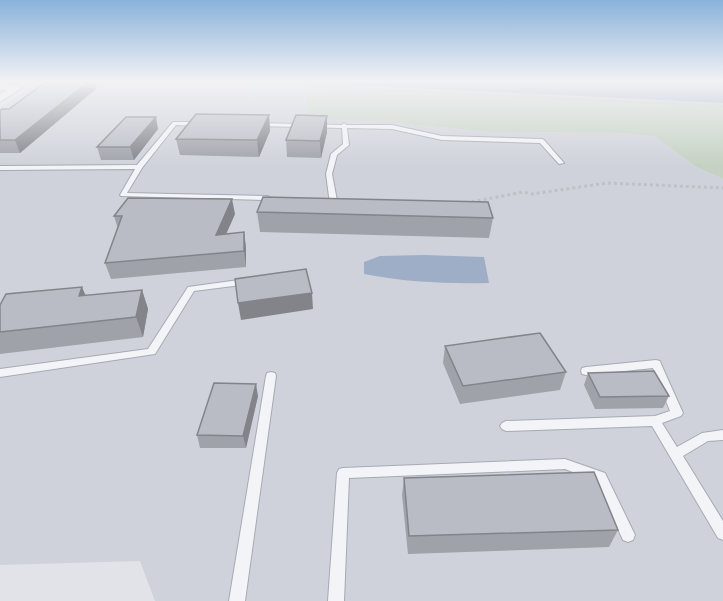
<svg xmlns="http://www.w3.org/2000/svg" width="723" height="601" font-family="Lato,sans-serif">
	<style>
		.built { fill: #cfd2da }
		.green { fill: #c5d2c3 }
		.water { fill: #9eaec6 }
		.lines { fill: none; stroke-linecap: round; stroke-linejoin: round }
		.service-casing { stroke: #a6aab3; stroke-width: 2 }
		.minor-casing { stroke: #a6aab3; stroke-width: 2 }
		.path-far1 { stroke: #bfc1c7; stroke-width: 2; stroke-dasharray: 2 2; stroke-linecap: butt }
		.path { stroke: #bfc1c7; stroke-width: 3; stroke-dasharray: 3 3; stroke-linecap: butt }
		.service { fill: #f3f4f7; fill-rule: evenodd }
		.minor { fill: #f3f4f7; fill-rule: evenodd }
		.wall { fill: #9fa2a9 }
		.shaded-wall { fill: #82848a }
		.building { fill: #b9bcc5; stroke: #82848a; stroke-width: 1.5 }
	</style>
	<rect width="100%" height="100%" fill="#e1e3e9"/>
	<path class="built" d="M39,82H163L304,91L373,121L492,132L624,133L656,137L696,167L723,179V601H155L140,561L0,565V107Z"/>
	<path class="green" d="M163,82H287L723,103V179L696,167L656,137L624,133L492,132L373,121L309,119L304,91Z"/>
	<path class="water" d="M287,82H723V103Z
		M424,255L484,257L489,283C447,284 405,282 364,274V262L380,256Z"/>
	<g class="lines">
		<g class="service-casing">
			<path id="service" d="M173,122H199L202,124L199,126L176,125L142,168L127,193L268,196L271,198V204H267L265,200L121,196L120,195L135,169L0,170V166L137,165Z
				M258,123L342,125L344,123L346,125H392L442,136L542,139L544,140L564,163L559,164L540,143L442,140L392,129L347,128L349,145L337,155L332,174L338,206L332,208L328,206L330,204L326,174L331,154L343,144L342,128L256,126V124Z
				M246,279L249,280L250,282L249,284L194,291L155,354L0,377V369L148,349L188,287Z
				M656,360L660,361L661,364L683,413L681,416L662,423L677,447L702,433L723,430V440L708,441L683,456L723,521V540L718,538L652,426L506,431L502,429L500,426L502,423L506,421L655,416L670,411L653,368L586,375L582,374L581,371L582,368L586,367Z
				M271,372L275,373L276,376L245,601H229L266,376L267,373Z
				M565,459L605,473L635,535L633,540L628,542L623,540L596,481L565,469L349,478L344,601H328L337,473L339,469L343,468Z"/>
		</g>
		<g class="minor-casing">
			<path id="minor" d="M0,83L17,85L22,88L0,102V94L7,90L0,89Z"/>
		</g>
		<path class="path-far1" d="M221,82L723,106"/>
		<path class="path" d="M466,203L523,192L532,194L607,183L723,188"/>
		<use href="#service" class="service"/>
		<use href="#minor" class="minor"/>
	</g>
	<path class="wall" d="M97,88L20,153H0V111Z
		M269,115L270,131L259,157L180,155L176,139Z
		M158,129L134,160H101L97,147Z
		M327,132L321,158L287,157L286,140Z
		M257,212L493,218L489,238L260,232Z
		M235,214L226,234L244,232L246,248V267L111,279L105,263L118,229L114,216Z
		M142,290L148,309L143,337L0,354V305Z
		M445,346L566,372L560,390L460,404L443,363Z
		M588,373L669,396L663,408L595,409L584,385Z
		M258,396L246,448H200L197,435Z
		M404,478L618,530L609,547L408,554L402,495Z"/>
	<path class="shaded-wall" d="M88,82H95L97,88L20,153L15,140Z
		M269,115L270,131L259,157L257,140Z
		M327,116V132L321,158L320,141Z
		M156,117L158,129L134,160L130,147Z
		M232,199L235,214L219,250L216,235Z
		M244,232L246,248V267L244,251Z
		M82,287L90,306L79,296Z
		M142,290L148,309L143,337L136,317Z
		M312,293L313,309L241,320L238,303Z
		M256,384L258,396L246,448L243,436Z"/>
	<path class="building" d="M46,82H88L15,140H0V111L2,109H9Z
		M196,114L269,115L257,140L176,139Z
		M296,115L327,116L320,141L286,140Z
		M126,117H156L130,147H97Z
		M263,197L488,202L493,218L257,212Z
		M128,198L232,199L216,235L244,232V251L105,263L122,216H114Z
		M306,269L312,293L238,303L235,279Z
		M82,287L79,296L142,290L136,317L0,332V305L6,294Z
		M540,333L566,372L463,386L445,346Z
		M654,371L669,396L600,397L588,373Z
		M214,383L256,384L243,436L197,435Z
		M594,472L618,530L409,536L404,478Z"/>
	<linearGradient id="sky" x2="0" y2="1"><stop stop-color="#8ab2da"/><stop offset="0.49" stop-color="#f2f2f5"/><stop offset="1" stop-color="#f2f2f5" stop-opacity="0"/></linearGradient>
	<rect width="723" height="166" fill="url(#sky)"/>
</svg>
